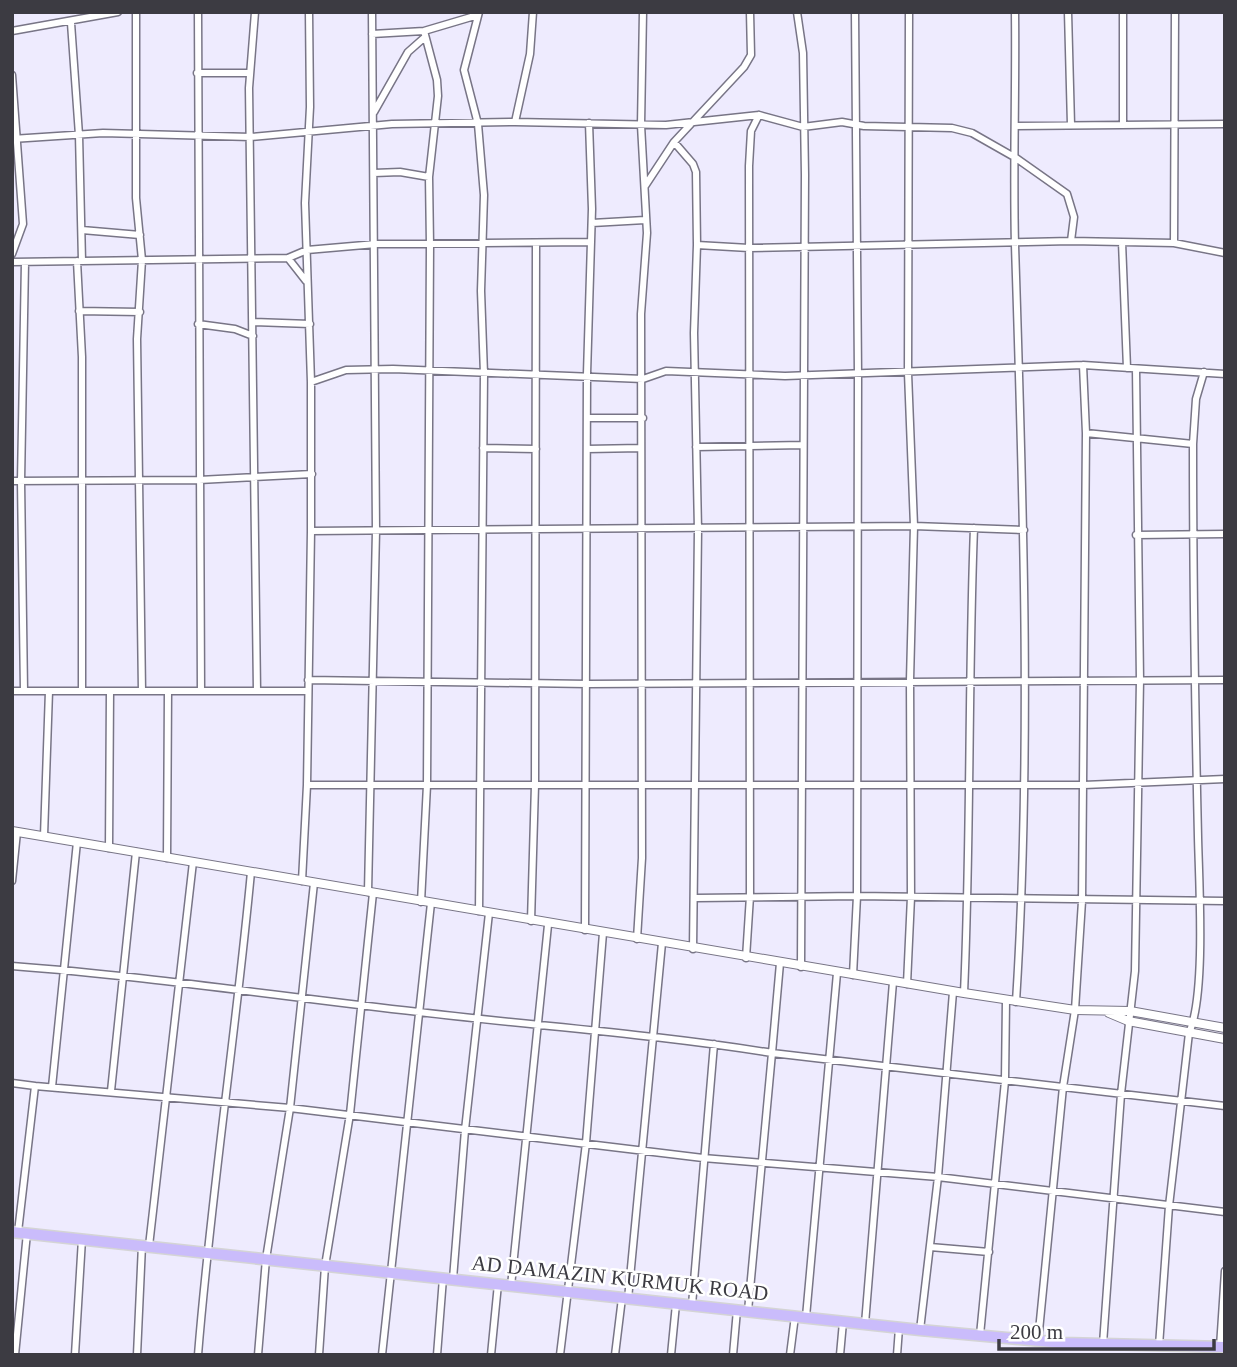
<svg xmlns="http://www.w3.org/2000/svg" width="1237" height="1367" font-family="Georgia,serif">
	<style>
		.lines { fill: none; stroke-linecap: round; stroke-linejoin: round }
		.minor-casing { stroke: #787586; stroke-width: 9 }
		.tertiary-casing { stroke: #787586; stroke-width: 10 }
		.trunk-casing { stroke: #d4d4d5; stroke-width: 13 }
		.minor { stroke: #fff; stroke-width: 6 }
		.tertiary { stroke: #fff; stroke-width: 8 }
		.trunk { stroke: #cabcfb; stroke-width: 10 }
		.labels { text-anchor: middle; stroke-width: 5; stroke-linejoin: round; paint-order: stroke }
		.street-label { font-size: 21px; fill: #3c3b42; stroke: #fff }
	</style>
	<rect width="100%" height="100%" fill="#eeebfe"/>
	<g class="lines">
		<g class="minor-casing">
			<path id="minor" d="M136,12V198L142,260L137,339L142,691
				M198,12L201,691
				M255,12L249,88L257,691
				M479,12L464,70L478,124L484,195L481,291L484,374L479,911
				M797,12L803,53L805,175L801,967
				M1015,12C1016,90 1013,168 1015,245C1023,498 1032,749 1016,1002
				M1068,12L1071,125
				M1123,12V124
				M71,23L79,135L82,261
				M12,31L118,12
				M372,34L424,31L478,15
				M197,73H250
				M12,75L23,224L12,254
				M374,112L408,52L425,37
				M515,122L530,54L533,12
				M1016,126L1225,124
				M12,139L103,133L251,137L392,124L515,122L666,125L759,115L803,127L842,122L864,126L952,128L972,133L1016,158L1067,194L1074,217L1071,241
				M674,142L693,164L696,172L697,245
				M374,173L400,172L429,177
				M645,186L674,142L744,67L751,55L750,12
				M592,223L645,220
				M82,230L140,235
				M1122,242L1127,368
				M1174,243L1175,12
				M288,258L306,281
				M77,261L82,357V691
				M12,262L288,258L307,250L376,244L589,242
				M79,311L140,312
				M253,322L310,324
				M198,324L235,329L253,336
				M311,382L346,370L393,369L643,379L666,371L785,376L1083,365L1225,374
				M587,418H643
				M1086,433L1193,444
				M696,447L803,445
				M483,448L536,449
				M587,449L641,448
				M12,481L199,480L312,474
				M311,531L914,526L1024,530
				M1136,535L1225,534
				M308,680L588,684L1225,680
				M12,691H308
				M24,691L21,481L25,262
				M307,785H1084L1225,779
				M44,836L49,691
				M109,848L110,691
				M167,858L168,691
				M12,881L17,832
				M302,881L307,785L311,531V382L305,203L310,107L309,12
				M368,892L376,531L372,12
				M696,898L857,896L1225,901
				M421,902L427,785L430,245L429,177L438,96L437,80L424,31
				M531,921L535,785L536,244
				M585,930L587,374L592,209L589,123
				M637,939L642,858L641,314L647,233L641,125L643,12
				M693,949L698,530L694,333L697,245L749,248L1071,241L1174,243L1225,253
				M746,958L750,896L749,166L751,131L759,115
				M780,963L772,1053L1225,1106
				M12,966C148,976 283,997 419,1012C536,1026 655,1034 772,1053L748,1311
				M853,975L857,896L858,375L855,12
				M907,984L911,897L910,680L914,526L908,373L909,12
				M964,993C971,838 968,683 974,528
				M12,1083L35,1086L18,1232
				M35,1086L290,1108L703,1158L938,1177L1225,1212
				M52,1087L77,842
				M111,1091L136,852
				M149,1246L193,862
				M930,1247L989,1252
				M453,1279L465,1130L489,913
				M511,1286L548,925
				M628,1299L662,943
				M692,1305L714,1044
				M806,1317L837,973
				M865,1324L893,982
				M920,1330L938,1177L953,992
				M980,1335L1005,1081L1006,1000
				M1038,1341L1063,1087L1075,1010L1082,901L1086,433L1083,365
				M1103,1344L1121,1094L1135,971L1140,680L1136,369
				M1159,1346L1169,1206L1189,1033C1206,995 1199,883 1198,837C1195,706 1193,575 1193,444L1196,399L1204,372
				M1220,1347L1225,1271
				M15,1355L27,1233
				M75,1355L82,1239
				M137,1355L142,1245
				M198,1355C211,1193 236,1033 251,872
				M258,1355L266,1259L290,1108L314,883
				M319,1355L325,1266L350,1114L373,893
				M382,1355L431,903
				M437,1355L443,1278
				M491,1355L498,1284
				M560,1355L586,1143L603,933
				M615,1355L622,1298
				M671,1355L676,1304
				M733,1355L737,1310
				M790,1355L795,1316
				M840,1355L843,1322
				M897,1355L899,1328"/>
		</g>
		<g class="tertiary-casing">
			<path id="tertiary" d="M12,831L964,993L1075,1010L1130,1011L1225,1028
				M1109,1013L1128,1021L1225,1039"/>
		</g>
		<g class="trunk-casing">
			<path id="trunk" d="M12,1232L920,1330L1063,1343L1225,1347"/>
		</g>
		<use href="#minor" class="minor"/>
		<use href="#tertiary" class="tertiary"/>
		<use href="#trunk" class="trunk"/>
	</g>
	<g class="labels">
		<g class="street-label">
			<text transform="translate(620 1278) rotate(6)" y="7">AD DAMAZIN KURMUK ROAD</text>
		</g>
	</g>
	<rect width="1237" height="1367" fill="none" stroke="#3c3b42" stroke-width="28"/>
	<path d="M999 1339v10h215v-10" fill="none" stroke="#3c3b42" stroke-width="3.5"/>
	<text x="1010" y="1339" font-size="21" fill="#3c3b42" stroke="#ffffff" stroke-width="5" paint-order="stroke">200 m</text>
</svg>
